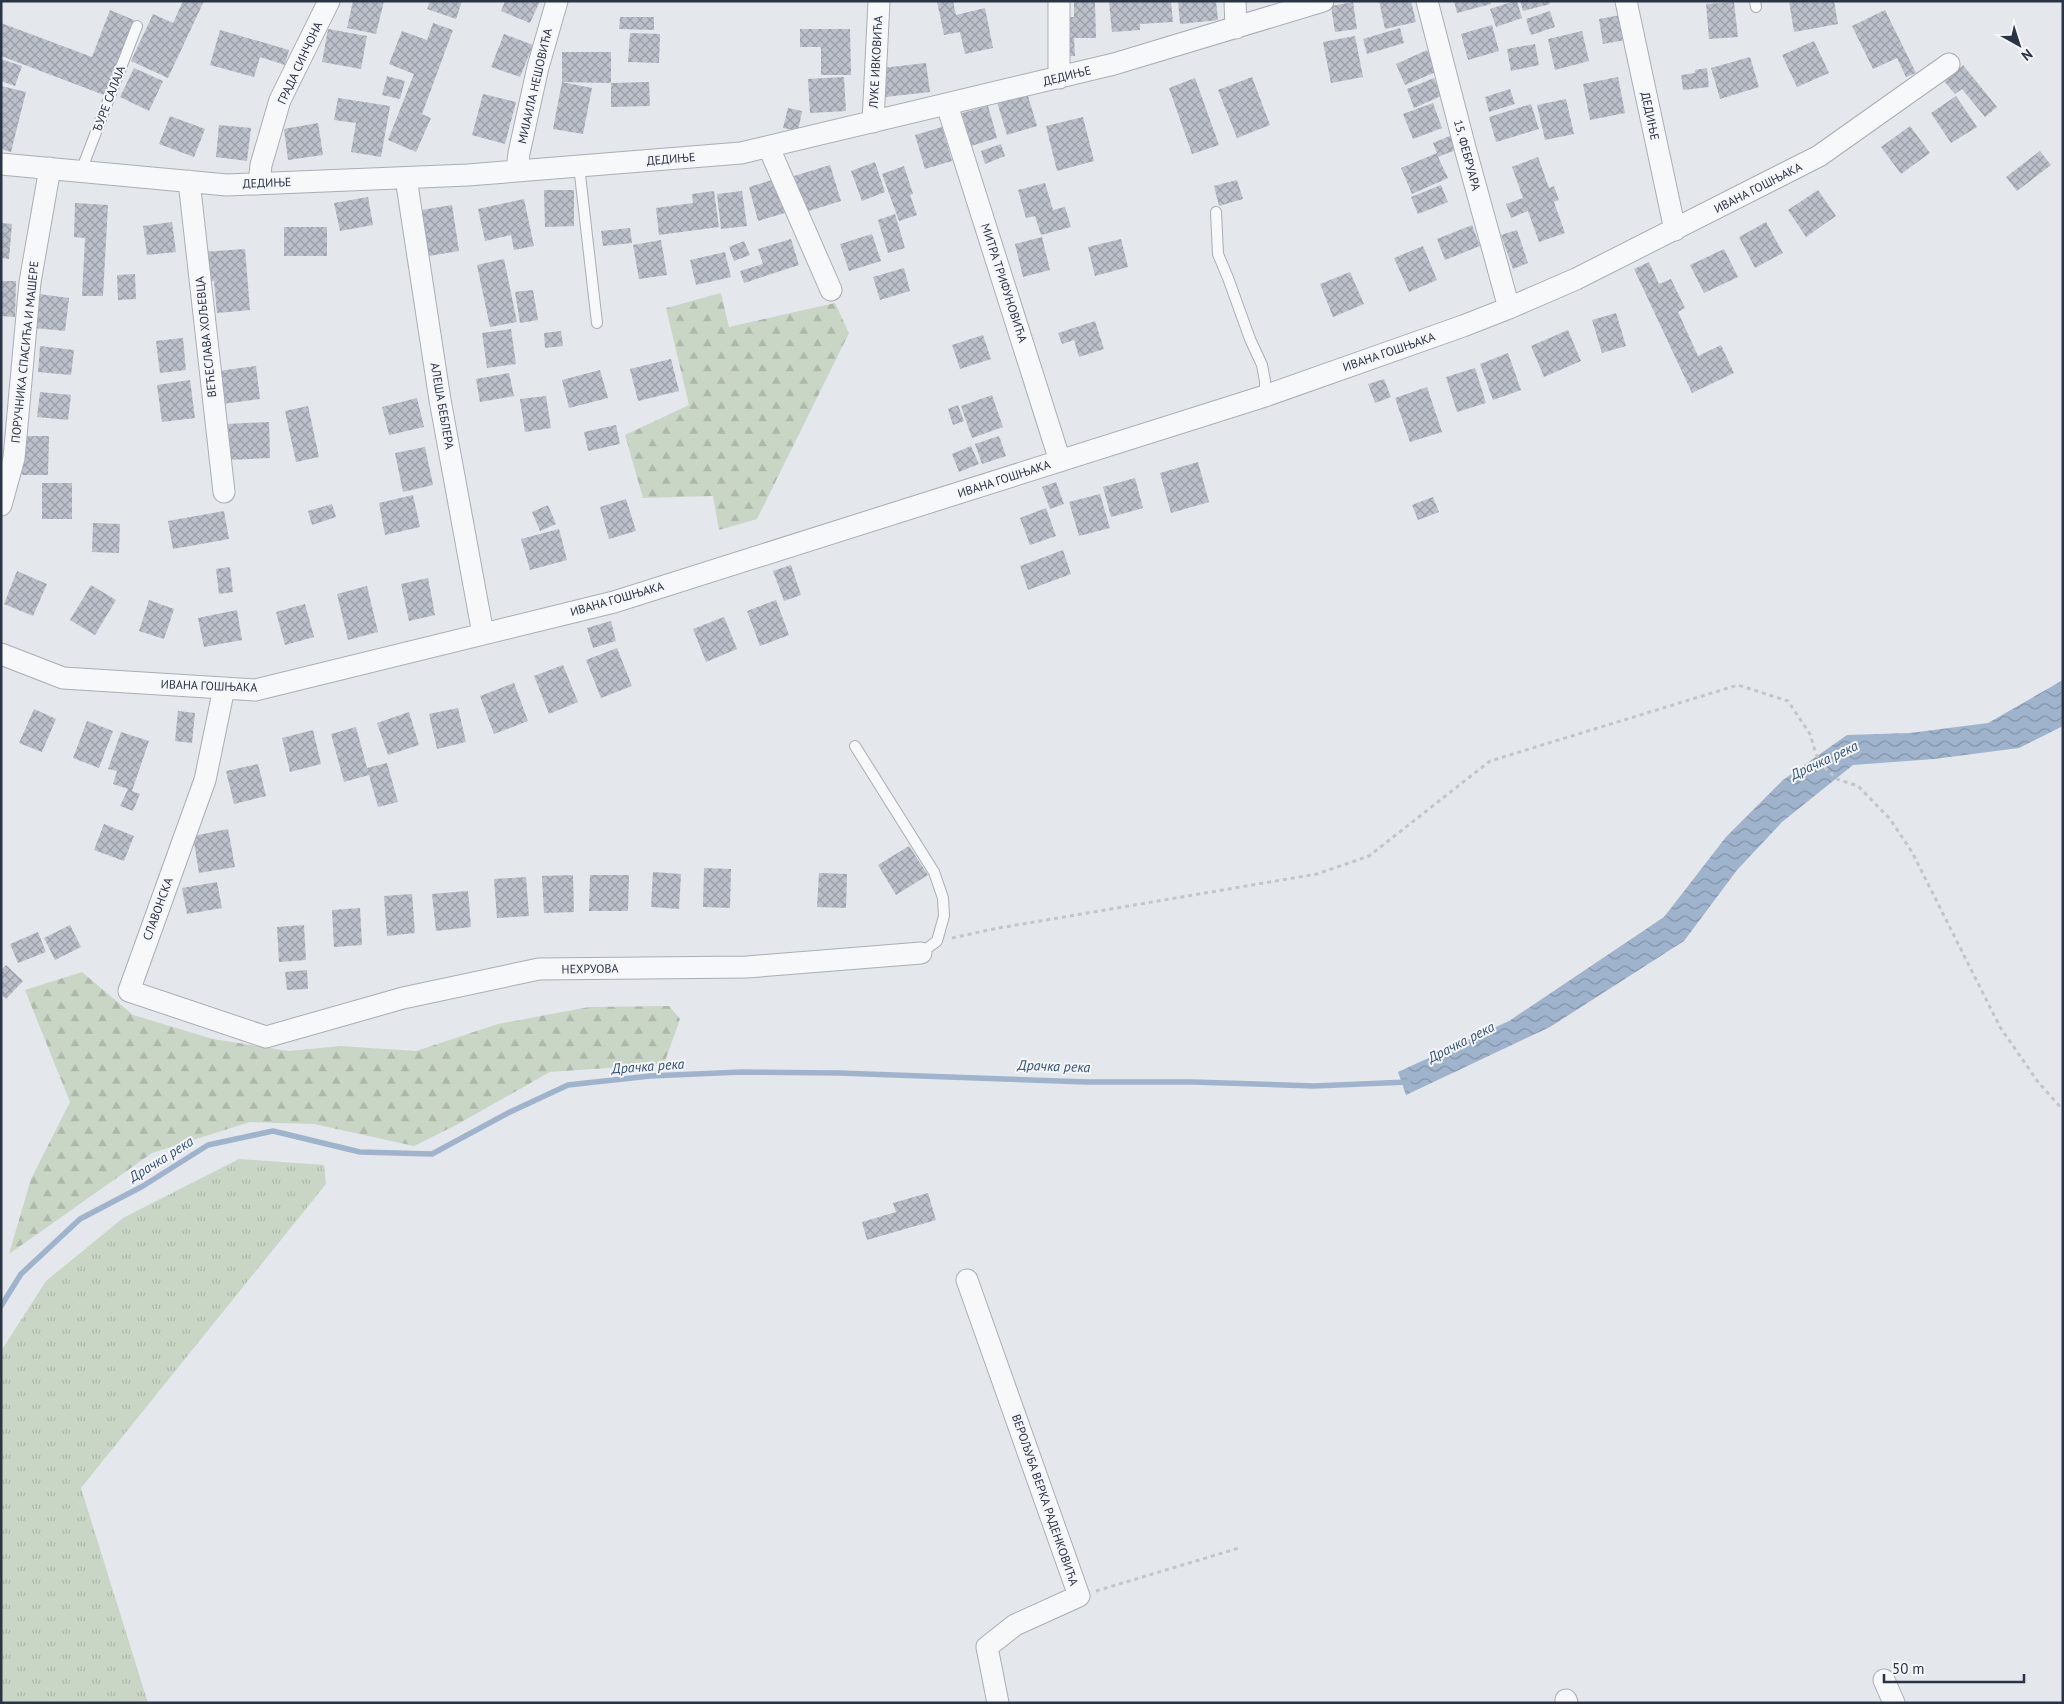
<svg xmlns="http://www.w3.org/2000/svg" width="2064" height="1704" font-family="'PT Sans',sans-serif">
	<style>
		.grass { fill: url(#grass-tufts) }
		.forest { fill: url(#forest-firs) }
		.water { fill: url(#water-waves) }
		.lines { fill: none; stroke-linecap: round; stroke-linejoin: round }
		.stream { stroke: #9fb4cc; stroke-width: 5.5 }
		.building { fill: url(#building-cross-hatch) }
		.service-casing { stroke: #a9aeb7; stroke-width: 12 }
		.minor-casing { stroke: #a9aeb7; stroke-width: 23 }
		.path { stroke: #c2c5cb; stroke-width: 3; stroke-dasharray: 4 4; stroke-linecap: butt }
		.service { stroke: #f7f8fa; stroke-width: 10 }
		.minor { stroke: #f7f8fa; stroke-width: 21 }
		.labels { text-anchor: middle; stroke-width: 4; stroke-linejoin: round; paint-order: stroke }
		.street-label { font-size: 12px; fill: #2b3445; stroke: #f4f6f9 }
		.water-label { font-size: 14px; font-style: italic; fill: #34527a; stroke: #f4f6f9 }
	</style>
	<defs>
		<pattern id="grass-tufts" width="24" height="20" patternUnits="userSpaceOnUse" patternTransform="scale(1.25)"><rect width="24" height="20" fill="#c9d6c5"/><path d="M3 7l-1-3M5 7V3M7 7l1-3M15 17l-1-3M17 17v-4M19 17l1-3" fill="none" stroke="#adb8ab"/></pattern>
		<pattern id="forest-firs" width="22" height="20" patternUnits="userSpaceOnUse" patternTransform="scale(1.25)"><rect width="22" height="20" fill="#c9d6c5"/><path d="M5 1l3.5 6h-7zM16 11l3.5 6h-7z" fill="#adb8ab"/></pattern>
		<pattern id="water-waves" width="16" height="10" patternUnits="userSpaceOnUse" patternTransform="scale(1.25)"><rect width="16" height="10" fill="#9fb4cc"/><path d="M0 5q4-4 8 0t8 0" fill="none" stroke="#8293a7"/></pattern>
		<pattern id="building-cross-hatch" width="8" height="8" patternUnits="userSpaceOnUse" patternTransform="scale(1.25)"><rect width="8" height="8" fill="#bbc0ca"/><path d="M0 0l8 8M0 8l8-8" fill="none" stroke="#989da6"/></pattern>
	</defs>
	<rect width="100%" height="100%" fill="#e4e7ec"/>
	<path class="grass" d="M239,1159L324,1165L326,1184L81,1488L148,1703H1V1351L46,1281L123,1218Z"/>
	<path class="forest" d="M721,293L729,327L835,303L849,333L757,519L719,530L713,496L643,498L625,435L689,405L666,308Z
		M82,972L133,1015L213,1039L289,1051L340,1046L416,1051L498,1024L589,1007L669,1006L680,1019L664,1064L550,1072L458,1124L414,1146L314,1124L250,1122L152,1153L9,1254L31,1179L70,1102L25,990Z"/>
	<path class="water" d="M2063,680V726L2019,748L1934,759L1853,765L1782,822L1737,870L1684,941L1550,1027L1406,1095L1398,1072L1509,1021L1664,917L1726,837L1783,780L1847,735L1910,733L1988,723Z"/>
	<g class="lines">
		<path class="stream" d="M1,1306L21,1274L80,1219L143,1186L208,1145L273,1131L360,1152L432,1154L510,1112L568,1085L650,1076L742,1072L839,1073L1087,1082H1193L1314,1086L1408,1082"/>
	</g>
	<path class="building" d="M183,1H204L168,78L131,61L153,14L173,23Z
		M353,1H384L376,34L347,28Z
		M430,1H462L456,19L427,9Z
		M505,1H540L530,23L501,11Z
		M937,1H953L956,15L985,8L993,48L965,54L960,32L944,35Z
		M1171,1L1173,22L1140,24V30L1112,32L1109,2Z
		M1178,1H1216L1218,20L1180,24Z
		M1379,1H1411L1416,22L1385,29Z
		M1454,1H1491V4L1457,13Z
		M1514,1H1517L1522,18L1496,27L1490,9Z
		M1520,1H1550V4L1523,11Z
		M1789,1H1834L1838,24L1794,32Z
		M1074,2H1095L1096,38H1074L1075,56H1061V17H1074Z
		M1353,2L1357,29L1335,32L1331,6Z
		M1734,2L1738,37L1709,39L1706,4Z
		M110,10L134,20L104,95L1,56V23L92,57Z
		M1885,10L1916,73L1906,77L1897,58L1873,69L1852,26Z
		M1550,11L1555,27L1531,35L1526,19Z
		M1626,14L1631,39L1603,44L1599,19Z
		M620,17H654V30L619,29Z
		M433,23L453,30L422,114L431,118L416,152L388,140L414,74L389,64L402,31L427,40Z
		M1492,25L1499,51L1468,60L1461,34Z
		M1400,28L1404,43L1367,54L1363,39Z
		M328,29L367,36L361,69L322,62Z
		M800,29H850L851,75H821V47H800Z
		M220,30L289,50L285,65L260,57L254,77L210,65Z
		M1582,31L1589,61L1555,70L1548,39Z
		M630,33L660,34L659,63L628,62Z
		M504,34L533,45L520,77L491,67Z
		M1355,36L1363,77L1331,83L1323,42Z
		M1814,41L1829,73L1797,87L1782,55Z
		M1535,44L1539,65L1511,71L1507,49Z
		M1427,50L1436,72L1405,85L1396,64Z
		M562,52H611V83L562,82Z
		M1750,57L1759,87L1720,99L1711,68Z
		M1,59L22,66L15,86L1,81Z
		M926,63L930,92L885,97L882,68Z
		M1963,65L1997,107L1985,117L1962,89L1955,94L1944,81Z
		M134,68L163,81L149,111L120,97Z
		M1707,68L1709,87L1683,90L1681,75L1695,73V70Z
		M387,76L405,81L400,99L382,95Z
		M844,77L846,111L810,113L808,79Z
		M1252,77L1270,125L1237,138L1218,90Z
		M1618,77L1625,113L1590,120L1583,84Z
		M1195,78L1219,145L1192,154L1169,88Z
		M1434,78L1441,96L1414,108L1407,89Z
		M562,82L592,88L583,134L553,129Z
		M649,82L650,106L611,107V83Z
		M1,86L26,92L11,152L1,149Z
		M1510,89L1515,104L1489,112L1485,97Z
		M1027,93L1037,126L1007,135L997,102Z
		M483,94L516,102L505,144L472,135Z
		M1956,96L1977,127L1951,143L1931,113Z
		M338,98L390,106L381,157L351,152L356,123L334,120Z
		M1566,99L1574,134L1545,140L1537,105Z
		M1433,103L1442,128L1413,139L1403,114Z
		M1531,104L1539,129L1496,142L1489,117Z
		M988,106L997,138L971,146L962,113Z
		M788,108L802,111L798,131L783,128Z
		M170,116L205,129L194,157L159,144Z
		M1083,117L1094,161L1057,171L1046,126Z
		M318,123L323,155L288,160L284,129Z
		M219,125L251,128L247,161L216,157Z
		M1910,126L1930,153L1901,174L1881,147Z
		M942,127L952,161L925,169L915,135Z
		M1452,135L1458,149L1438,157L1448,178L1412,194L1401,168L1437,153L1433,143Z
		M1001,144L1005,156L985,164L981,151Z
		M2040,151L2051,165L2017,191L2006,177Z
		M1538,157L1549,188L1554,186L1559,200L1554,202L1565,233L1539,242L1528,211L1511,218L1506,204L1523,198L1512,167Z
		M875,162L885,192L862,201L851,171Z
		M830,165L841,201L805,212L794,176Z
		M904,166L913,194L910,195L917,215L899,221L882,174Z
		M775,179L785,213L758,221L749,187Z
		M1237,180L1243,199L1219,206L1214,186Z
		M1045,183L1053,210L1065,207L1071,227L1041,235L1035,216L1026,218L1018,190Z
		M1441,185L1448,202L1418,214L1411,197Z
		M544,190H574V226L545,227Z
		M1818,190L1836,216L1806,237L1788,210Z
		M714,191L719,227L659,235L656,208L693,203L692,194Z
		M742,191L747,226L721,229L717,194Z
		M368,197L373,225L340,231L334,203Z
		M524,199L534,246L514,250L511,235L485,241L478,209Z
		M75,203L108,205L103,296H82L85,238L74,237Z
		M452,205L459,251L429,256L422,210Z
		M895,214L905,248L888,253L878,220Z
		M172,222L176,252L147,255L143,226Z
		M1766,222L1783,253L1755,268L1739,237Z
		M1,223L12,224L9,259L1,258Z
		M1472,225L1480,246L1445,260L1437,239Z
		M284,227H327V256H284Z
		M630,228L632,243L603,246L601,231Z
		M1517,230L1528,263L1513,269L1501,235Z
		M872,234L881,261L849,271L840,244Z
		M1042,237L1050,270L1023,277L1015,244Z
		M791,239L799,265L744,283L740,271L763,264L758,249Z
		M1121,239L1128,267L1095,276L1088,247Z
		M661,240L667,275L639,279L633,245Z
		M744,241L750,255L734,261L729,247Z
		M1423,246L1437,280L1409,292L1394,258Z
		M245,249L250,310L217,313L214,281L205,282L202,252Z
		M1724,249L1738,277L1704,293L1690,265Z
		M725,252L731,277L696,285L690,260Z
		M504,259L517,322L490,327L477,265Z
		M1649,262L1659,284L1671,279L1685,308L1678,312L1698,356L1721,345L1734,373L1692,393L1634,269Z
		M904,268L910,291L880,300L873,277Z
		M1350,272L1364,304L1333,317L1320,284Z
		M135,274L136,299L118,300L117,275Z
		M1,281H16L15,317L1,316Z
		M533,290L538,320L520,323L515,292Z
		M39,294L69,298L65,331L35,328Z
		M1616,313L1626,346L1602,353L1592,320Z
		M1095,321L1104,349L1079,357L1074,340L1062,344L1058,333Z
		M511,329L516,364L487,368L482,333Z
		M1568,330L1581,361L1544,377L1531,346Z
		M561,331L563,346L545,348L544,333Z
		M983,335L991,359L960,369L952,345Z
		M183,338L186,370L160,373L156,341Z
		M40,346L74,350L71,375L38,372Z
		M1508,353L1521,390L1493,400L1480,364Z
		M671,359L679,391L638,401L630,369Z
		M256,366L260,399L222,404L218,371Z
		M1475,368L1486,403L1457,412L1446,377Z
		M600,370L608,398L569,408L562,380Z
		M509,373L514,396L480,402L476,379Z
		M1384,379L1391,397L1375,403L1368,384Z
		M190,380L195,418L162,422L157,385Z
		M1427,387L1442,432L1410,442L1395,398Z
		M40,392L71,395L68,420L37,417Z
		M992,395L1003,427L972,438L961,406Z
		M546,396L551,428L525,432L520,399Z
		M417,398L424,427L389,435L382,407Z
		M958,405L964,421L953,425L948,409Z
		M308,406L319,457L296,462L285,411Z
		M269,422L270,458L227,460L226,424Z
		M616,425L620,444L588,451L584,432Z
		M23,436H49L48,475H22Z
		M999,436L1006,456L982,464L975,444Z
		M971,446L979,464L959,472L952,454Z
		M425,447L433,485L403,492L395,453Z
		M1198,462L1209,502L1171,513L1160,473Z
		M1135,478L1143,508L1111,517L1103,487Z
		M1056,482L1064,504L1050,509L1042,487Z
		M42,483H72V519H42Z
		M1100,494L1110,528L1079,536L1069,502Z
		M413,495L420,527L385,535L379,503Z
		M1433,497L1439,512L1418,520L1412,505Z
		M626,499L636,531L609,539L600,507Z
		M332,504L336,517L312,525L308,511Z
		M548,505L556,524L540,531L532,512Z
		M1046,508L1056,536L1030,545L1020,518Z
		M224,511L229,539L173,549L168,521Z
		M93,523L120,524L119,553L92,552Z
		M559,529L567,560L530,570L521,539Z
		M1063,550L1071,574L1028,590L1020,566Z
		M791,565L801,595L784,601L773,571Z
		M230,567L233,592L219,594L216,569Z
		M17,571L47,584L33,616L4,604Z
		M428,578L435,615L409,621L401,584Z
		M91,585L116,600L95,635L70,620Z
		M367,586L378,632L348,640L337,594Z
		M149,600L174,609L164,639L139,631Z
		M776,600L789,635L760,646L747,611Z
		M305,604L314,637L285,645L276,612Z
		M237,610L242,640L204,647L198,618Z
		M724,617L737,649L706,662L693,629Z
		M611,621L616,641L593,648L587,628Z
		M617,648L632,686L601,698L586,660Z
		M563,665L578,702L549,714L534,676Z
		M514,683L528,721L494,734L480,696Z
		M458,708L466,742L437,749L429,714Z
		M34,709L56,719L42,752L19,743Z
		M178,711L195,713L192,743L175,741Z
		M409,712L419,745L388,755L377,723Z
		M87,721L113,731L99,768L73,758Z
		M356,727L367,768L387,763L398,802L378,807L369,775L344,782L331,734Z
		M313,730L321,764L290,772L282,738Z
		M121,732L149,741L132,791L140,794L133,811L120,806L128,789L113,784L117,771L108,769Z
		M258,764L266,796L234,804L226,771Z
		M104,824L134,836L124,861L94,850Z
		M228,829L235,867L199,873L193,836Z
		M909,846L928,875L896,895L878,865Z
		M704,868L731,869L730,908L703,907Z
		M653,872L681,874L679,909L651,907Z
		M819,873L847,874L846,908L817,907Z
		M573,875L574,912L544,913L542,876Z
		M590,875H629L628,911H589Z
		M526,877L529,916L497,918L494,879Z
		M217,882L222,908L187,914L182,888Z
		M468,891L471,927L436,931L432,894Z
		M412,894L415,933L387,936L384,896Z
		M360,908L362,945L334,947L332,910Z
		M70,925L81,947L55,960L44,938Z
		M304,925L306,960L279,962L277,927Z
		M38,932L46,952L18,963L10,944Z
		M6,965L23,981L6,999L1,994V970Z
		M307,970L308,989L287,990L285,972Z
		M928,1193L936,1220L867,1240L862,1222L896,1212L893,1203Z"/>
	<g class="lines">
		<g class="service-casing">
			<path id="service" d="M1755,1L1756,7
				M579,166L597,323
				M81,171L137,26
				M1216,212L1218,254L1228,278L1250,339L1262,365L1265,381V396
				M855,746L934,872L943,898L944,916L937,941L921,953"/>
		</g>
		<g class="minor-casing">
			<path id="minor" d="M1235,1L1236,28
				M1427,1L1465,148L1509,308
				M1626,1L1675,230
				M1059,78V1
				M947,105L1060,461
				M873,122L879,1
				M769,148L831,290
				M1,164L227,185L468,175L741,153L1114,64L1323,1
				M517,171L519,153L538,67L557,1
				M406,178L440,400L483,634
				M189,181L224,492
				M259,184L261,165L280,100L329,1
				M1,505L14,458L30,282L50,168
				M1,654L63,678L255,690L614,602L1265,396L1463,326L1509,308L1576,279L1819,156L1949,64
				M224,688L205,780L129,991L266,1037L403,998L539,969L747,967L921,953
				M967,1280L1079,1596L1015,1625L987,1647L998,1703
				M1884,1680L1894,1703
				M1566,1700L1567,1703"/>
		</g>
		<path class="path" d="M952,938L993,929L1317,874L1369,856L1490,761L1738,685L1788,701L1810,734L1816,754L1821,764L1837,779L1858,786L1890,819L1912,852L2000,1027L2038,1082L2063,1110
			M1096,1591L1239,1548"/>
		<use href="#service" class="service"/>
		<use href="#minor" class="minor"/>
	</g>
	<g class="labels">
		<g class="street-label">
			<text transform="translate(876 62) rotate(-87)" y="4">ЛУКЕ ИВКОВИЋА</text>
			<text transform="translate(300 63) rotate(-65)" y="4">ГРАДА СИНЧОНА</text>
			<text transform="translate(1067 76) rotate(-14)" y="4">ДЕДИЊЕ</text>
			<text transform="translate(535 86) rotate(-77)" y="4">МИЈАИЛА НЕШОВИЋА</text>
			<text transform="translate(109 99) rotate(-69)" y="4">ЂУРЕ САЛАЈА</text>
			<text transform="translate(1650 116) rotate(78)" y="4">ДЕДИЊЕ</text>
			<text transform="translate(1467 155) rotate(75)" y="4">15. ФЕБРУАРА</text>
			<text transform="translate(671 159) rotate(-5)" y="4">ДЕДИЊЕ</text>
			<text transform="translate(267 183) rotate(-2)" y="4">ДЕДИЊЕ</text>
			<text transform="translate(1758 188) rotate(-27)" y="4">ИВАНА ГОШЊАКА</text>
			<text transform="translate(1004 283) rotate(72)" y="4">МИТРА ТРИФУНОВИЋА</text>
			<text transform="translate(206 337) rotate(-96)" y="4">ВЕЋЕСЛАВА ХОЉЕВЦА</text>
			<text transform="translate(25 352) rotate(-84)" y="4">ПОРУЧНИКА СПАСИЋА И МАШЕРЕ</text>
			<text transform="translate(1389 352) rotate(-19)" y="4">ИВАНА ГОШЊАКА</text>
			<text transform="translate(442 406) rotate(80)" y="4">АЛЕША БЕБЛЕРА</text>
			<text transform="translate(1004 479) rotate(-18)" y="4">ИВАНА ГОШЊАКА</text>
			<text transform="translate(617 599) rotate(-16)" y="4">ИВАНА ГОШЊАКА</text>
			<text transform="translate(209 686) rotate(2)" y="4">ИВАНА ГОШЊАКА</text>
			<text transform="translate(158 909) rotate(-70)" y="4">СЛАВОНСКА</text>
			<text transform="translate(590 969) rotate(-1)" y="4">НЕХРУОВА</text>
			<text transform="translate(1045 1500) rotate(71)" y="4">ВЕРОЉУБА ВЕРКА РАДЕНКОВИЋА</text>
		</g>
		<g class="water-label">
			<text transform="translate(1824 760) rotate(-25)" y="5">Драчка река</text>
			<text transform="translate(1461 1042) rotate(-27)" y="5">Драчка река</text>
			<text transform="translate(648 1066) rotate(-4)" y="5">Драчка река</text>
			<text transform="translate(1054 1066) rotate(2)" y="5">Драчка река</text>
			<text transform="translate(161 1159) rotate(-32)" y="5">Драчка река</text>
		</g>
	</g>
	<rect width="2064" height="1704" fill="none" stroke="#2b3445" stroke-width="5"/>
	<g transform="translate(2019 45) rotate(141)" stroke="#f4f6f9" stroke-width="4" paint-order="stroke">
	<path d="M0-4L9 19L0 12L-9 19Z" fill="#2b3445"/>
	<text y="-8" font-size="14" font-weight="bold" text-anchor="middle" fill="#2b3445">N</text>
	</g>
	<path d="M1884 1674v8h140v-8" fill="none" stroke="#2b3445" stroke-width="2.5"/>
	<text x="1892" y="1674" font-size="15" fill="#2b3445" stroke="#f4f6f9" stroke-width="4" paint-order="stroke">50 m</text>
</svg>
